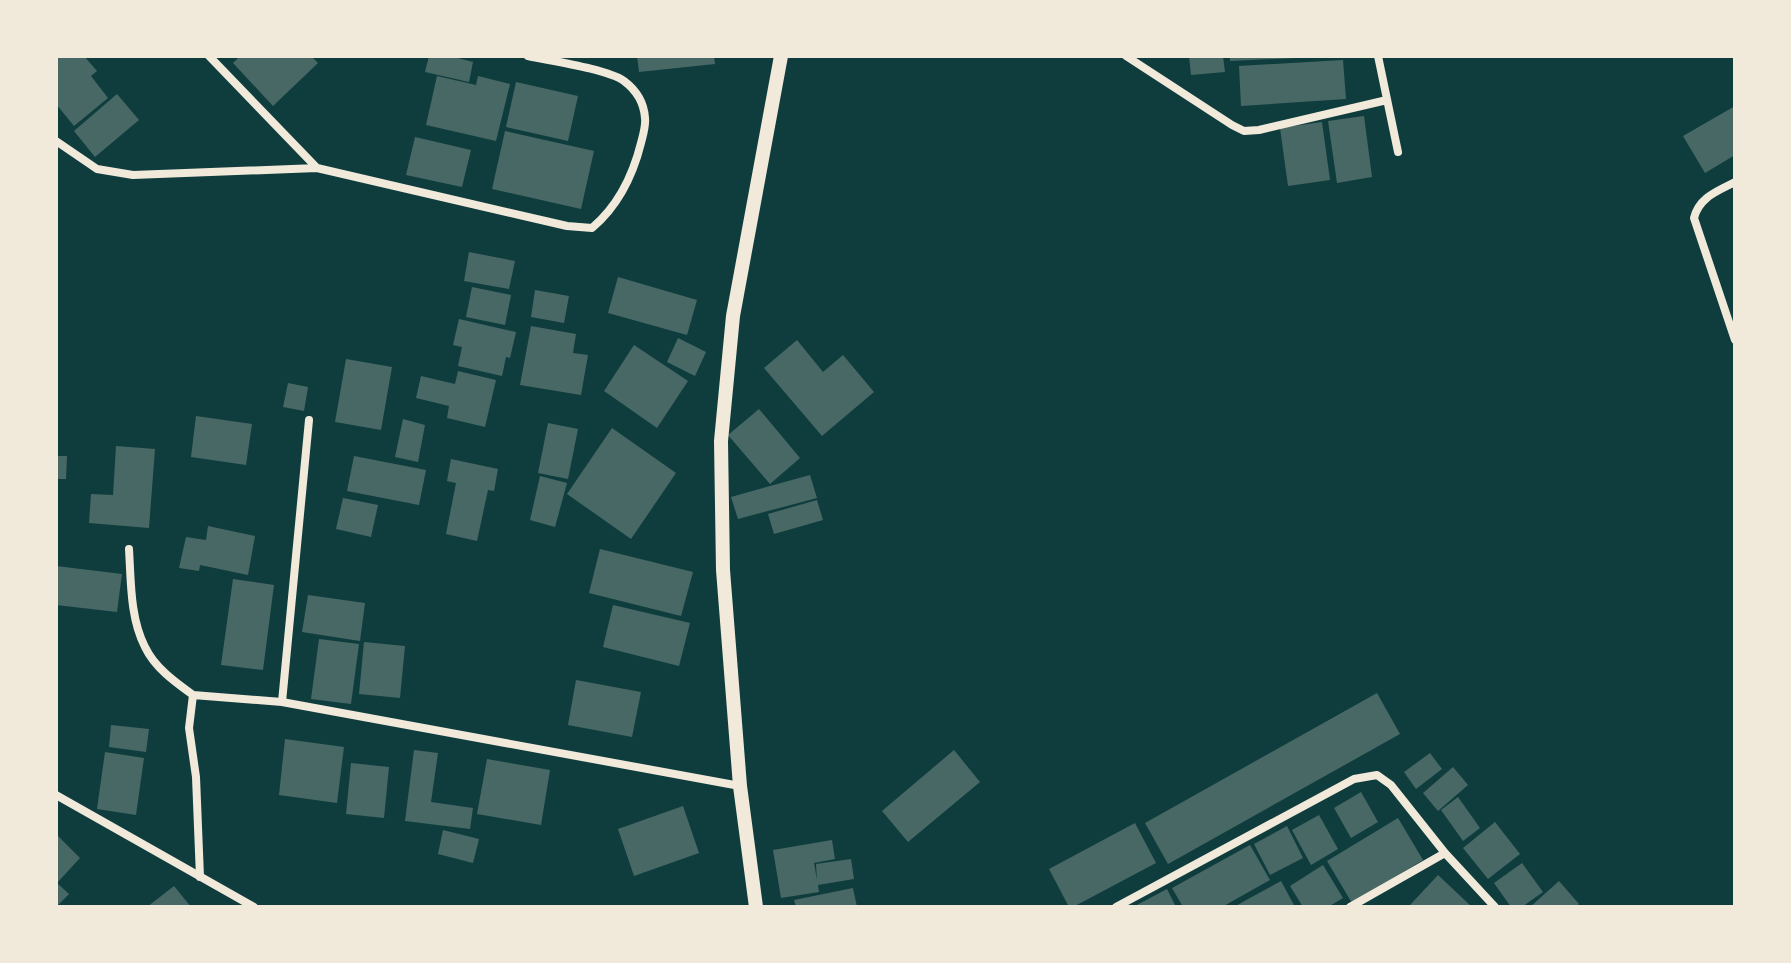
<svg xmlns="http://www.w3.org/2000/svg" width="1791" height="963" font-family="'Source Sans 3',sans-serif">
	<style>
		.building { fill: #486865 }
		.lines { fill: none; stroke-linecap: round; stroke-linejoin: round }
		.minor { stroke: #f1e9da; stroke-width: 8 }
		.tertiary { stroke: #f1e9da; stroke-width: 14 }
	</style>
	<rect width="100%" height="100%" fill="#0f3d3e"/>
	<path class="building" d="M56,56H84L97,71L91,76L108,98L74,126L56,104Z
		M240,56H311L318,63L273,106L233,63Z
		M429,56H450L473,62L469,82L425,72Z
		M637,56H714L715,64L639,72Z
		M1189,56H1223L1225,72L1191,75Z
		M1230,56H1297V58L1230,61Z
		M1343,60L1346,99L1241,106L1239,66Z
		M437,76L476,85L478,76L510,84L496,141L426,125Z
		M516,82L578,96L568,141L506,127Z
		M117,94L139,120L95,157L74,131Z
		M1735,106V155L1705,173L1683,136Z
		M1364,116L1372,177L1337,183L1328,121Z
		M1322,122L1330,180L1288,186L1280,128Z
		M505,131L594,151L581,209L492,189Z
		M415,137L471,150L462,187L406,175Z
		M469,252L515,261L509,289L464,281Z
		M618,277L697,300L687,335L608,313Z
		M472,287L511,295L505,325L466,317Z
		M535,290L569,296L564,323L531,317Z
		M459,319L516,332L510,358L506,357L502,376L458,366L462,347L453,345Z
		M531,326L576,334L573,353L588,355L581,395L520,385Z
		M678,338L706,352L695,376L667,362Z
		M797,340L823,372L843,355L874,392L822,436L764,368Z
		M634,345L688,381L657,428L604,391Z
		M346,359L392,367L381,430L335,422Z
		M458,371L496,380L485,427L447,418L449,406L416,398L421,376L455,384Z
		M288,383L308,387L304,411L283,407Z
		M759,409L800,458L770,484L728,435Z
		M196,416L252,424L246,465L191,457Z
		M403,419L425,425L418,462L395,457Z
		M548,423L578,429L568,479L538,473Z
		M612,428L676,473L631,539L567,494Z
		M116,446L155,449L149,528L89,523L91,494L113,495Z
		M56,456H67L66,479H56Z
		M354,456L426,470L419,505L347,491Z
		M451,459L498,469L494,491L488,490L477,541L446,534L456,483L447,481Z
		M810,475L817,498L738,519L731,497Z
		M540,476L567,483L555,527L530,520Z
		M343,498L378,505L371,537L336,529Z
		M817,500L823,520L774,534L768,514Z
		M208,526L255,536L248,575L200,565L199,571L179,568L186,537L206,540Z
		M600,549L693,572L681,616L589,593Z
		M56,566L122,574L117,612L56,605Z
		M233,579L274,585L263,670L221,665Z
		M308,595L365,603L360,641L302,632Z
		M613,605L690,623L679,666L603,647Z
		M319,639L359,644L351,704L311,699Z
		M364,642L405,646L400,698L359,694Z
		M576,680L641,692L632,737L568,725Z
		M1377,693L1400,734L1168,864L1145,823Z
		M111,725L149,729L146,752L109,747Z
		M285,739L344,747L337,803L279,795Z
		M414,750L438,753L431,802L473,808L470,829L405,821Z
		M954,750L980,782L908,842L882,811Z
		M105,752L144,758L136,815L97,809Z
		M1430,753L1442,769L1416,789L1404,772Z
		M487,759L550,770L541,825L477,814Z
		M351,763L389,767L384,818L346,814Z
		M1453,767L1468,785L1438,811L1423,793Z
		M1361,792L1378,822L1351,838L1334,808Z
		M1458,797L1480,828L1463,841L1441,810Z
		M683,806L699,853L634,876L618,829Z
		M1319,815L1338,849L1311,865L1292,830Z
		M1398,818L1423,860L1352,903L1327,861Z
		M1495,822L1520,854L1488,879L1463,848Z
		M1135,823L1156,863L1073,907H1069L1049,869Z
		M1287,826L1303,858L1270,875L1254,844Z
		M443,830L479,839L473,863L438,854Z
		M58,836L80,858L57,883L69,894L56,907V838Z
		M832,840L835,859L814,863L817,880L816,864L851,859L854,879L818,885L819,892L781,898L773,850Z
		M1250,845L1270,880L1222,907H1183L1172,888Z
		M1522,863L1543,892L1522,907H1511L1494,883Z
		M1323,865L1343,898L1328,907H1303L1290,886Z
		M1438,875L1472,907H1412L1410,905Z
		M1281,881L1295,907H1234L1248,899Z
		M1559,881L1579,904L1575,907H1530Z
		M174,886L191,907H147Z
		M853,888L857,907H796L794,900Z
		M1167,889L1176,907H1133Z"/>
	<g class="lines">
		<path class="minor" d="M209,56L317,168
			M1126,56L1232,125L1244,131L1259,130L1387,100
			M1378,56L1398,152
			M56,141L97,169L133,175L317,168L567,226L592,228C618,206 633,175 641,143C643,135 646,126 645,118C644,103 636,90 624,81C607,69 551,61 528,56
			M1735,182C1718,191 1699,197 1694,218L1735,340
			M129,549C131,581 130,618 145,647C155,668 175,682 193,695
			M282,702L309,420
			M56,795L254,907
			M200,877L196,777L189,728L193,695L282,702L740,786
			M1116,907L1354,779L1377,775L1391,785L1445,853L1495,907
			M1350,907L1445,853"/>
		<path class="tertiary" d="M756,907L740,786L723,570L721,441L733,316L781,56"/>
	</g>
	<rect width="1791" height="963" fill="none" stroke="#f1e9da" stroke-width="116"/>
</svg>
